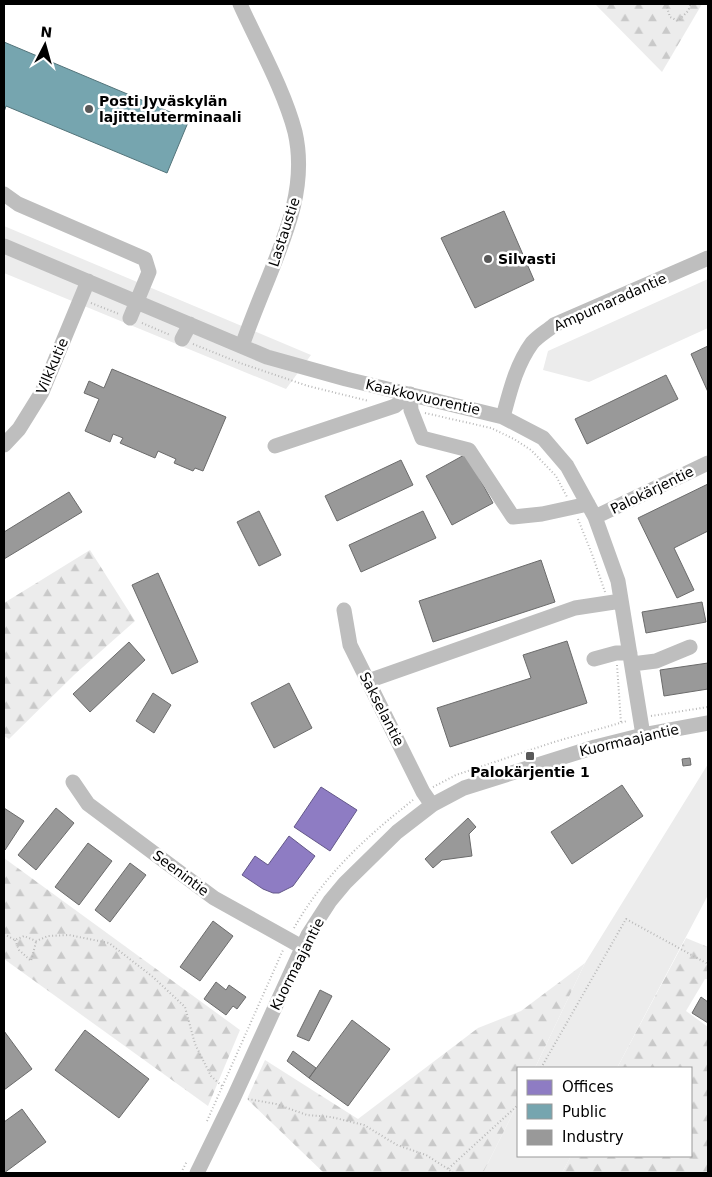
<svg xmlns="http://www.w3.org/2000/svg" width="712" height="1177" font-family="'DejaVu Sans',sans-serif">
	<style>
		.green { fill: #ececec }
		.forest { fill: url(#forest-firs) }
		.offices { fill: #8e7cc3; stroke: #635788 }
		.public { fill: #76a5af; stroke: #53747a }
		.industry { fill: #999; stroke: #6b6b6b }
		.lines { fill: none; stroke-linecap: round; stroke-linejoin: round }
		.path { stroke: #b9b9b9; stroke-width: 2; stroke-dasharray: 1 2.5; stroke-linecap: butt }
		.minor { stroke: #bebebe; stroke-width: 15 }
		.poi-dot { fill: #595959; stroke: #fff; stroke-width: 2 }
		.labels { text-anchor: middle; stroke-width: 5; stroke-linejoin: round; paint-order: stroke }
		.poi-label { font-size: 14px; font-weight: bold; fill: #000; stroke: #fff; text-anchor: start }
		.street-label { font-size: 14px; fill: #000; stroke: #fff }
	</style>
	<defs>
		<pattern id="forest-firs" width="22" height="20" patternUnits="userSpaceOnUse" patternTransform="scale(1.25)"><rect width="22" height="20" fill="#ececec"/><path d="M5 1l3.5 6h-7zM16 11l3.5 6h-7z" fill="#c9c9c9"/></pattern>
	</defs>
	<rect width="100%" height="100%" fill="#fff"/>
	<path class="green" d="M4,226L311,355L286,389L4,273Z
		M708,279V328L589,382L543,370L548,351Z
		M708,764V895L617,1068H535L585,963Z
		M518,1103V1156H571L562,1173H483Z"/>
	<path class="forest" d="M595,4H702L662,72Z
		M90,550L135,621L74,675L9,739L4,736V603Z
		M4,858L240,1030L208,1106L4,959Z
		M686,938L708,947V979H705L686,1011L708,1027V1173H562L571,1156H691V1068H617Z
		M585,963L535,1068H518V1103L483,1173H324L247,1099L265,1060L358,1119L478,1028L521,1011Z"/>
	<path class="offices" d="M321,787L357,810L330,851L294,827Z
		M289,836L315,856L293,886L279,893H273L263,889L242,875L255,856L268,865Z"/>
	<path class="public" d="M4,42L189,120L167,173L6,106L4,112Z"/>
	<path class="industry" d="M504,211L534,280L475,308L441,238Z
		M708,346V392L691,354Z
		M112,369L226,417L203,471L195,468L193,471L174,463L176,459L158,451L155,458L120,443L123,438L113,434L110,442L85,431L99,399L84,393L89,381L104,388Z
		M666,375L678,399L587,444L575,419Z
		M466,454L493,503L452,525L426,476Z
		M401,460L413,485L337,521L325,496Z
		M708,484V531L674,548L694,590L677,598L638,518Z
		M69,492L82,512L4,559V532Z
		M259,511L281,555L259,566L237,522Z
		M423,511L436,538L361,572L349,545Z
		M541,560L555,602L433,642L419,601Z
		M158,573L198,662L172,674L132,585Z
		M702,602L706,622L646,633L642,612Z
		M567,641L587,703L450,747L437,708L531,678L523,655Z
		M129,642L145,660L90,712L73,694Z
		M708,663V689L664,696L660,670Z
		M289,683L312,728L274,748L251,703Z
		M153,693L171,705L154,733L136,721Z
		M690,758L691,765L683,766L682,759Z
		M622,785L643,816L572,864L551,832Z
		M4,808L24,821L5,850L4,849Z
		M56,808L74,823L36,870L18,855Z
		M468,818L476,827L469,834L472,856L442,860L433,868L425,859Z
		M88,843L112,861L79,905L55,887Z
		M130,863L146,875L110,922L95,910Z
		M213,921L233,936L200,981L180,967Z
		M216,982L226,990L229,985L246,997L237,1009L233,1006L226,1015L204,999Z
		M320,990L332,996L309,1041L297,1036Z
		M701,997L708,1002V1023L692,1013Z
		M352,1020L390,1049L348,1106L309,1078Z
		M85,1030L149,1079L119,1118L55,1070Z
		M4,1031L32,1069L4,1090Z
		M293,1051L316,1068L309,1078L287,1061Z
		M22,1109L46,1142L4,1173V1122Z"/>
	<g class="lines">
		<path class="path" d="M666,4L670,17L678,21L688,11L691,4
			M91,303L119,314
			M142,323L170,335
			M193,344L240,363L308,386L369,401
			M425,413L491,428L514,439L531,450L556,476L567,497
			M578,519L592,554L605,592
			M617,665L621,723
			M651,716L708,707
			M433,787L456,775L554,742L627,721
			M294,928C324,875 366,837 413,800
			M4,934L15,940L24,936L36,941L48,936L69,935L109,943L153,977L185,1007L195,1044L211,1076L222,1086
			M15,940L19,950L31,961L36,942
			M541,1068L626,919L708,964
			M248,1099L276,1104L307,1115L331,1117L364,1125L397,1145L426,1155L448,1169
			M207,1121L283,950
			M181,1173L187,1161
			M453,1173L448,1169L518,1105"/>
		<path class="minor" d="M240,4C258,44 284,90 295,132C307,184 287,232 268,279C259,301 250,323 242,346
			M4,194L18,204L145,259L149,272L130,318
			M4,246L267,357L346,379L503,417L543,438L567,466L595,517L618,581L643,735
			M182,339L190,324
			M410,394L411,410L422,438L469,450L513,517L542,514L588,504
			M503,417C510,391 516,365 532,343C538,336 547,331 554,325L708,258
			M4,445L19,429L42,392L88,281
			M275,446L395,406L410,394
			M595,517L708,463
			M344,610L350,645L423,792L432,805
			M594,659L616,653H630
			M632,664L656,661L690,647
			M368,681L575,608L621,601
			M73,782L88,804L214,898L302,947
			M197,1173L234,1097L308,935L330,901L345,883L397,832L432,805L464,788L595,747L643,735L708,723"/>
	</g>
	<g class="poi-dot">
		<circle cx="89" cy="109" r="5"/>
		<circle cx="488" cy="259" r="5"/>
		<rect x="525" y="751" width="10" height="10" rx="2.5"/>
	</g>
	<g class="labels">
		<g class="poi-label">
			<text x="99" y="106">Posti Jyväskylän<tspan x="99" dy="16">lajitteluterminaali</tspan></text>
			<text x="498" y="264">Silvasti</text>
			<text x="530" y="777" text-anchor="middle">Palokärjentie 1</text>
		</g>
		<g class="street-label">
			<text transform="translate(284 232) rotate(-72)" y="5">Lastaustie</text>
			<text transform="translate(610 302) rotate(-24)" y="5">Ampumaradantie</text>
			<text transform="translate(52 366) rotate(-67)" y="5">Vilkkutie</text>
			<text transform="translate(423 397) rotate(13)" y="5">Kaakkovuorentie</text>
			<text transform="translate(652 490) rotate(-26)" y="5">Palokärjentie</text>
			<text transform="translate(382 709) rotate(63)" y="5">Sakselantie</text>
			<text transform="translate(629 740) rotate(-13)" y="5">Kuormaajantie</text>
			<text transform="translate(181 873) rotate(37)" y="5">Seenintie</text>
			<text transform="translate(297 964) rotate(-63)" y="5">Kuormaajantie</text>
		</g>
	</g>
	<rect width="712" height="1177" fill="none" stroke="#000000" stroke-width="10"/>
	<rect x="517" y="1067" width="175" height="90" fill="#ffffff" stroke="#999999"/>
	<rect x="527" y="1080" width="25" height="15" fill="#8e7cc3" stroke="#999999"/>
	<text x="562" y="1092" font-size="15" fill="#000000">Offices</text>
	<rect x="527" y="1104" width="25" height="15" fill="#76a5af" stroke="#999999"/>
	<text x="562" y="1117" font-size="15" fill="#000000">Public</text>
	<rect x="527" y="1130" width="25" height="15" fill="#999999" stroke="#999999"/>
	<text x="562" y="1142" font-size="15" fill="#000000">Industry</text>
	<g transform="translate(45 45) rotate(6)" stroke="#ffffff" stroke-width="4" paint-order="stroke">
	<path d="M0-4L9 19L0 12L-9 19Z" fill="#000000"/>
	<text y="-8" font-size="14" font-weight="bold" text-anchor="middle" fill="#000000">N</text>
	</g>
</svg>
